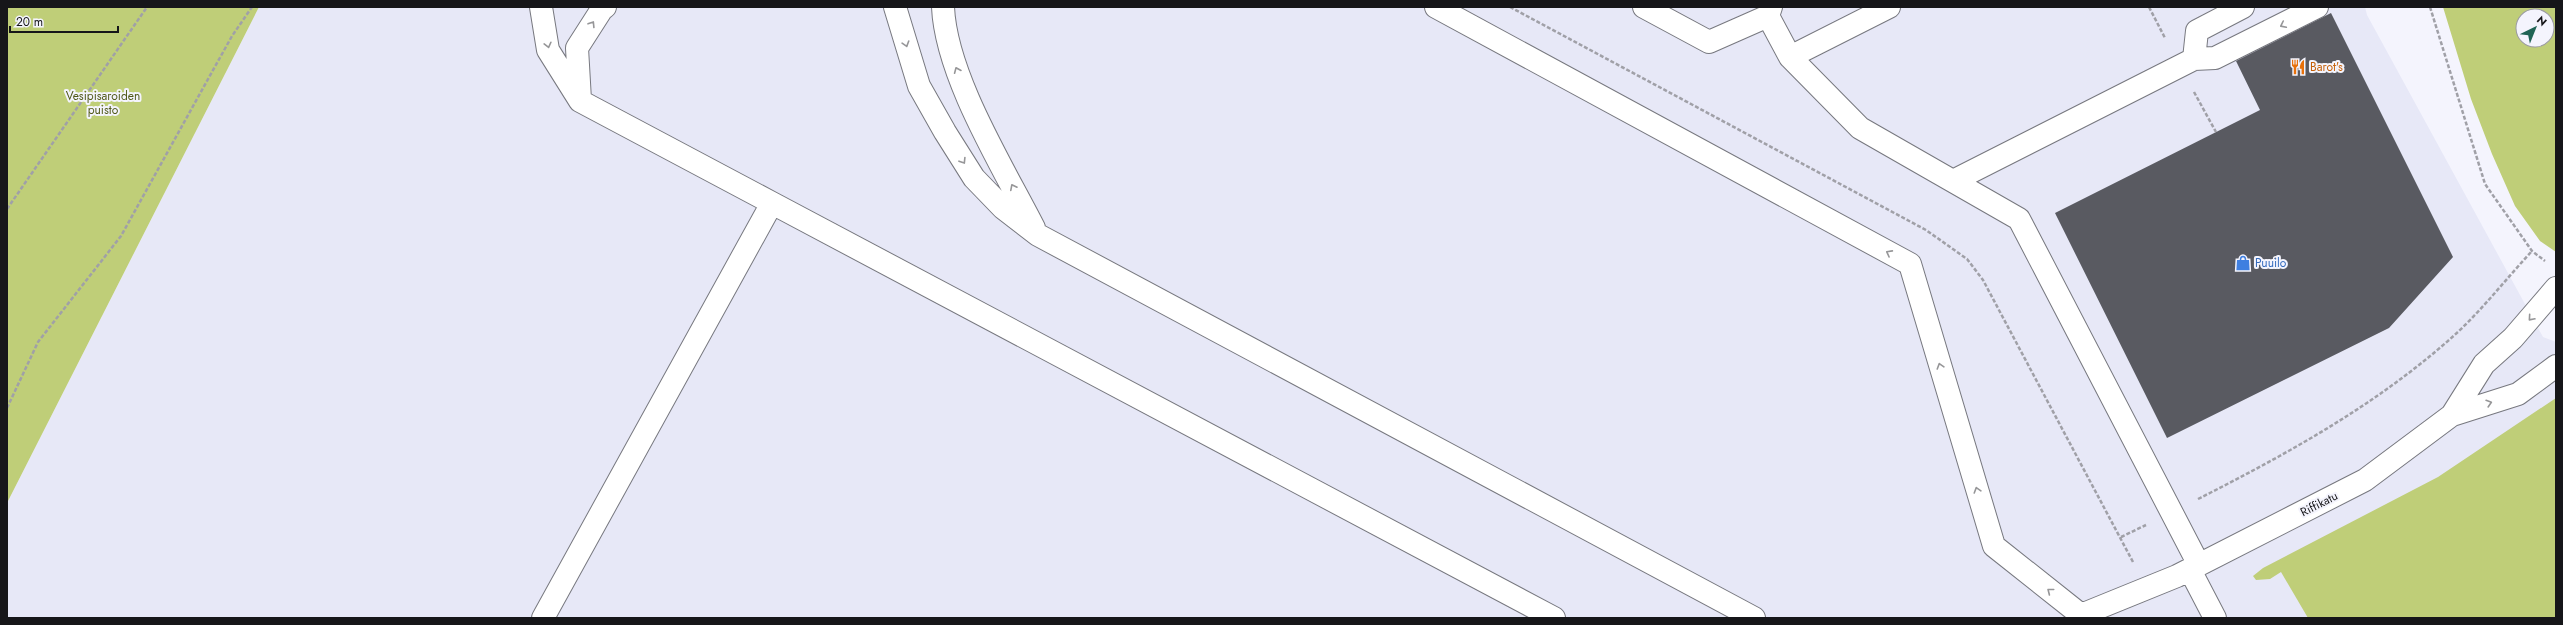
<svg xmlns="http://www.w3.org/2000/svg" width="2563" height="625" font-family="Jost,sans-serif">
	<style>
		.built { fill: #e7e8f7 }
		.green { fill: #bfce78; fill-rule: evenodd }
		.building { fill: #595a61 }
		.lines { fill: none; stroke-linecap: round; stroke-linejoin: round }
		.minor-casing { stroke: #77787f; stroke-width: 24 }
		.path { stroke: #a0a0a7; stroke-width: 2.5; stroke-dasharray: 4 2; stroke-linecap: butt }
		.minor { stroke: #fff; stroke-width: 22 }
		.oneway { stroke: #969698 }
		.labels { text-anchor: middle; stroke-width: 4; stroke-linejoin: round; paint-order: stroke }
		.food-label { font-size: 12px; fill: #c56008; stroke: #f4f4fd; text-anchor: start }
		.park-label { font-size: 12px; fill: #515a1a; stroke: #f4f4fd }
		.shop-label { font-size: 12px; fill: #366cbe; stroke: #f4f4fd; text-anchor: start }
		.street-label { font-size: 12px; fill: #161619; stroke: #f4f4fd }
	</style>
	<rect width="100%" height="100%" fill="#f4f4fd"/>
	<path class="built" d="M259,7H2365L2367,15L2543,337L2556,342V618H7V503Z"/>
	<path class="green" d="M7,7H259L7,503Z
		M2443,7H2556V252L2540,241L2515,206L2492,154L2471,99ZM2523,16H2547V40H2523Z
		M2556,398V618H2308L2281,572L2270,579L2256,580L2253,576L2263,568L2438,477Z"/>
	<path class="building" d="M2331,13L2453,257L2389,328L2167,438L2055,213L2260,110L2236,61Z"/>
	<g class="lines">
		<g class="minor-casing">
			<path id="minor" d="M541,7L548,50L580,101L772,203
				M895,7L919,86L945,132L974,178L1003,208L1038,235L1754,618
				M943,7C946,76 1003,167 1034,228
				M1436,7L1910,264L1994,546L2081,615
				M1644,7L1709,42L1768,16
				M1771,7L1768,16L1790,57L1860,128L2019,219L2199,565
				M1790,57L1889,7
				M2194,59L2215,58L2317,7
				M580,100L577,48L602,9L605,7
				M1955,180L2194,59L2197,31L2243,7
				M2452,415L2484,364L2513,338L2556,288
				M2190,570L2215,618
				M543,618L772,203L1554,618
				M2081,618V615L2177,576L2365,480L2452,415L2518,394L2556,366"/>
		</g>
		<path class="path" d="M1510,7L1926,230L1967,259L1983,280L2133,562
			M2149,7L2165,38
			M2430,7L2485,184L2532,251L2545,261
			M2194,92L2216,132
			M7,209L147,7
			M7,408L38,342L121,236L232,36L252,7
			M2198,499C2287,454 2374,406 2449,340C2479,314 2505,280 2532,251
			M2121,537L2146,525"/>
		<use href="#minor" class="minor"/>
	</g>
	<defs><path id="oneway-chevron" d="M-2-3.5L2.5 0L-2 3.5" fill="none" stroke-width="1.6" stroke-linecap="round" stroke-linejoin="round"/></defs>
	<g class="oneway">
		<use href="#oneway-chevron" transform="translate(592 24) rotate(-58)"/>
		<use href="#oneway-chevron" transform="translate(2283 25) rotate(154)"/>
		<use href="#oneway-chevron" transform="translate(906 44) rotate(73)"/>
		<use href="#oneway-chevron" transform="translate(548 45) rotate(76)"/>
		<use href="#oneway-chevron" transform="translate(957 70) rotate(-113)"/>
		<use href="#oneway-chevron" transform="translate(963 161) rotate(58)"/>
		<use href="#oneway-chevron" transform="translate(1013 187) rotate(-117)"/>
		<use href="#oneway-chevron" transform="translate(1889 253) rotate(-152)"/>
		<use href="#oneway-chevron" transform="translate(2531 318) rotate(131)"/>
		<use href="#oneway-chevron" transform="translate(1940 366) rotate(-107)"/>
		<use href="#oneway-chevron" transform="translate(2489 403) rotate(-17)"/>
		<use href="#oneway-chevron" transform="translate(1977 490) rotate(-107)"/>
		<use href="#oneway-chevron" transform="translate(2050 591) rotate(-142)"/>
	</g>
	<defs>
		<g id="restaurant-bare" transform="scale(1.2)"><path d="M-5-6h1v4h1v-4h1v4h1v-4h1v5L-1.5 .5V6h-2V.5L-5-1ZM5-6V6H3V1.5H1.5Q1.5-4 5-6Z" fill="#e8710a" stroke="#f4f4fd" stroke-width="2.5" paint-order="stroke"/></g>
		<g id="shop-bare" transform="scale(1.2)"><path d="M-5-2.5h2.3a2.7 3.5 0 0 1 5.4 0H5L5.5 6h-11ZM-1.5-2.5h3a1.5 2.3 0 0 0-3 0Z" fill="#3f7fe0" stroke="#f4f4fd" stroke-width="2.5" paint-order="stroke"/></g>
	</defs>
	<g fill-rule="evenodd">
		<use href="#restaurant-bare" x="2298" y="67"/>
		<use href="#shop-bare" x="2243" y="263"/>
	</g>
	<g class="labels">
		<g class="food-label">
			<text x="2310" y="71">Barot's</text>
		</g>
		<g class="park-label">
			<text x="103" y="100">Vesipisaroiden<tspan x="103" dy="14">puisto</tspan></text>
		</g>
		<g class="shop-label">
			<text x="2255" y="267">Puuilo</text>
		</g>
		<g class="street-label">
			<text transform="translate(2319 504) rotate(-27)" y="4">Riffikatu</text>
		</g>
	</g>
	<rect width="2563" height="625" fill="none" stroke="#161619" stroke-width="16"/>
	<g transform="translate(2535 28) rotate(43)"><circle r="19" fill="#f4f4fd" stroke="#9b9ba2"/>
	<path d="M0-3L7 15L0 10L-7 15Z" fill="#206455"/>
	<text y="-6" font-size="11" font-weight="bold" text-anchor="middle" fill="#161619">N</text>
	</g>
	<path d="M10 26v6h108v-6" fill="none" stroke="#161619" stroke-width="2"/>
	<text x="16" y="26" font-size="12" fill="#161619" stroke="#f4f4fd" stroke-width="3" paint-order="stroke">20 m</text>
</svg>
